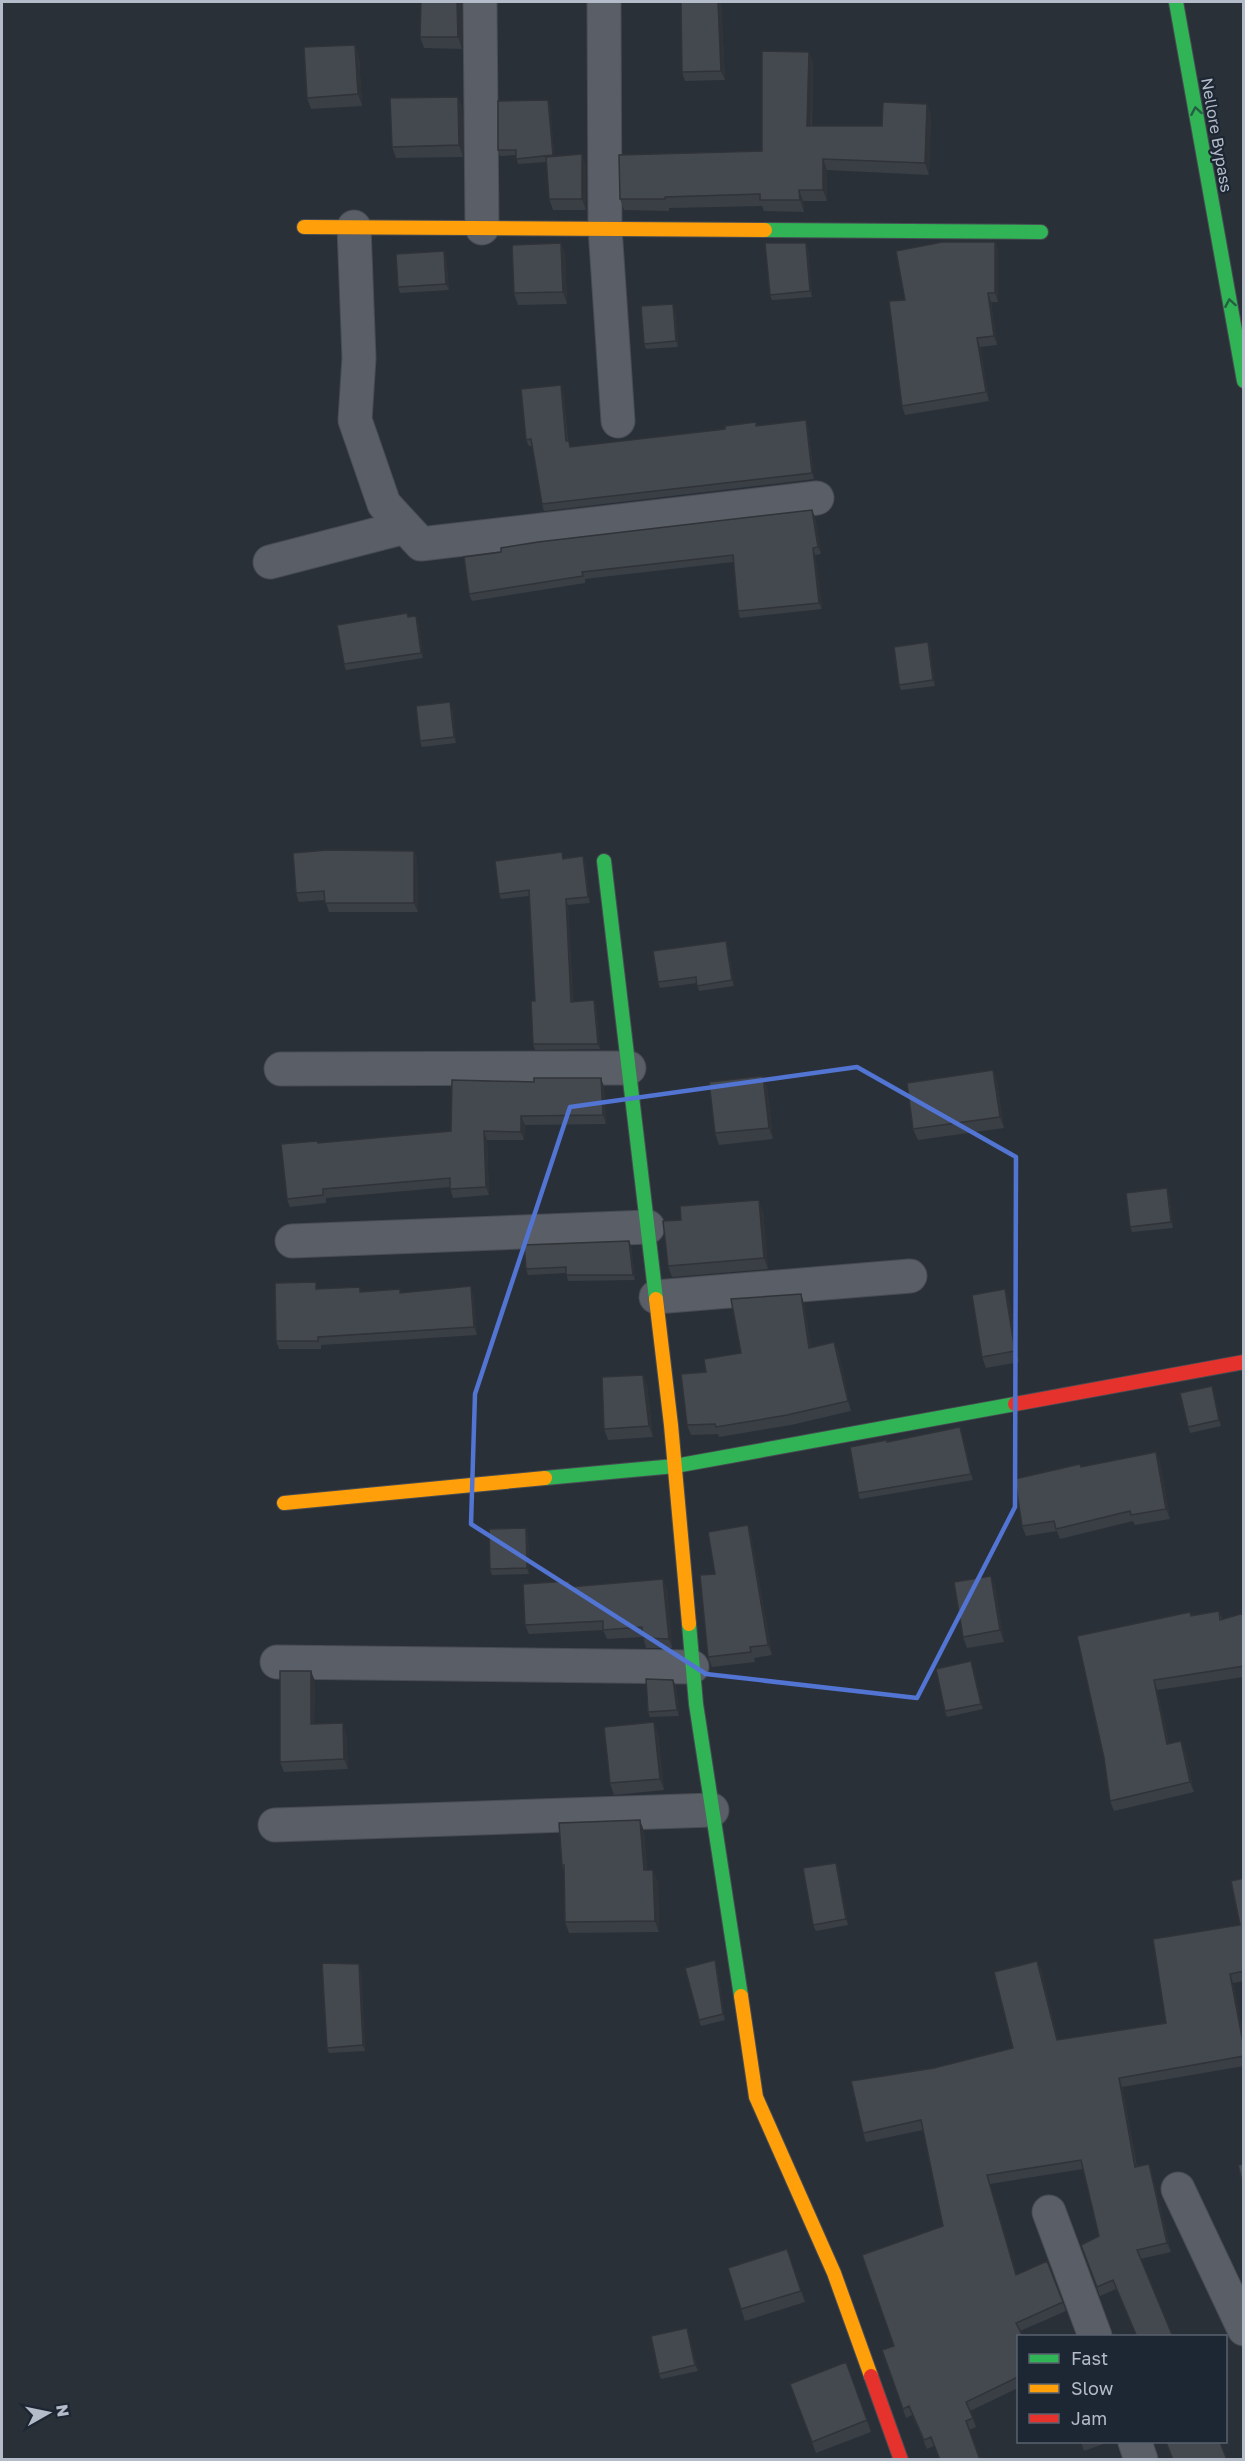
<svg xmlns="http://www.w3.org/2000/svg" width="1245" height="2461" font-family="'Golos Text',sans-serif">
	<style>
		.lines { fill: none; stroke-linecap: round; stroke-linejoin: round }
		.street-casing { stroke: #484c53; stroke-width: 35 }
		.fast-casing { stroke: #484c53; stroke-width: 16 }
		.slow-casing { stroke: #484c53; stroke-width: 16 }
		.jam-casing { stroke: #484c53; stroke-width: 16 }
		.street { stroke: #5a5e66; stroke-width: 33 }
		.fast { stroke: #30b455; stroke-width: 14 }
		.slow { stroke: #ff9f0a; stroke-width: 14 }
		.jam { stroke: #e5322d; stroke-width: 14 }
		.wall { fill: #3a3f45 }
		.shaded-wall { fill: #303338 }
		.building { fill: #444950; stroke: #303338; stroke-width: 1.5 }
		.oneway { stroke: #255f41 }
		.marked { fill: none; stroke: #5274d3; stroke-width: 4.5; stroke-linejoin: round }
		.labels { text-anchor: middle; stroke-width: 4.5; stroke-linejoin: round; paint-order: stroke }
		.street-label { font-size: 16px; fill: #b4bcc9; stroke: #1d2633 }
	</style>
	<rect width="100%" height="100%" fill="#2a3038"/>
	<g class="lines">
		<g class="street-casing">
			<path id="street" d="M480,2L482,228
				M604,2L605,228L618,421
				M354,227L359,358L355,420L384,504L421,544L817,498
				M270,562L405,527
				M281,1069L629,1068
				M292,1241L648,1227
				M656,1297L910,1276
				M277,1662L692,1667
				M275,1825L712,1810
				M1178,2189L1244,2329
				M1049,2212L1095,2336
				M1135,2442L1141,2460"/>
		</g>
		<g class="fast-casing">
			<path id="fast" d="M1176,2L1244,381
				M765,230L1041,232
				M604,861L656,1299
				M545,1478L675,1466L1015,1404
				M689,1624L696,1704L741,1996"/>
		</g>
		<g class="slow-casing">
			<path id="slow" d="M304,227L765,230
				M656,1299L671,1425L689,1624
				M284,1503L545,1478
				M741,1996L756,2097L834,2273L871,2376"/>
		</g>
		<g class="jam-casing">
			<path id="jam" d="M1015,1404L1244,1362
				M871,2376L901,2460"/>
		</g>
		<use href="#street" class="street"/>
		<use href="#fast" class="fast"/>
		<use href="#slow" class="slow"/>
		<use href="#jam" class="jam"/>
	</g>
	<path class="wall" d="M461,2L462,49L424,48L420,37Z
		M681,2H721L725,80L685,81L682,72Z
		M355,45L359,56L362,106L311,109L307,98Z
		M809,52L813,63L812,126H882L927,104L931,115L929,175L827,170V201H803L804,212L764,211L762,206L669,208V211L624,210L620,199L762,151Z
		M458,97L462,108L463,157L396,158L392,147Z
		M548,100L550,106L554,156L586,166V210H553L549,199L546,162L518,164L516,155L500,156L498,150Z
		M995,242L998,250V302H991L997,345L980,347L989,401L905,415L902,406L905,300Z
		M561,243L565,254L567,304L518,305L514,293Z
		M808,249L812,297L772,300L770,295Z
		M444,251L446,257L449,290L400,293L398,287Z
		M675,310L678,347L646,349L644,344Z
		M563,392L568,441L571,447L725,429L756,422L757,426L806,420L808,427L814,479L544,511L542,504L532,446H529L526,440Z
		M815,517L821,554L815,555L822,609L740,618L738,611L733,562L585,579V583L472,601L469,594Z
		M407,613L409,617L418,622L423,658L346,670L344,664Z
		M928,642L930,648L935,686L901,690L899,685Z
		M452,708L456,743L422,747L420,741Z
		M414,851L417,860L418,912H329L325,900L299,902L296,893Z
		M583,856L585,862L590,903L568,905L573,1002L594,1000L596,1006L600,1049L535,1050L533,1044L535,1001L529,896L501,899L499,894L564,858Z
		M728,947L734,986L699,991L697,983L660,988L658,982Z
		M993,1070L997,1082L1004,1128L918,1140L913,1129Z
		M763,1076L767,1087L773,1139L719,1145L715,1133Z
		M601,1078L604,1087L606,1124L525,1125L524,1140H487L489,1195L453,1198L450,1187L326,1198V1203L290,1207L287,1199L318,1143L451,1131L534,1082Z
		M1167,1188L1169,1194L1173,1228L1132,1232L1130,1227Z
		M763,1211L768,1269L672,1277L668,1266L681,1220Z
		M629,1241L631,1246L635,1280L568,1281L566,1273L528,1275L526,1269Z
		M360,1287L361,1292L400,1289L401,1293H473L477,1335L321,1345V1349H279L276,1341L319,1289Z
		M1005,1289L1009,1300L1019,1362L986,1368L982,1357Z
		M801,1294L804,1304L811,1347L834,1342L838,1351L851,1411L791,1425L719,1437L718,1434L691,1435L687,1425L706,1372L741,1353Z
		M643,1375L647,1386L653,1437L608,1440L604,1429Z
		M1212,1386L1221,1426L1190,1433L1188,1427Z
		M962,1433L973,1480L860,1499L858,1493L887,1442Z
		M1156,1452L1160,1462L1170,1519L1135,1525L1133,1521L1060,1539L1057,1531L1026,1536L1022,1526L1081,1467Z
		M528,1533L529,1574L492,1575L490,1569Z
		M751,1535L772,1655L754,1658L755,1662L712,1667L708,1657L715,1574Z
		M991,1576L995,1587L1004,1642L967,1648L963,1637Z
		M663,1579L667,1589L672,1648H646L643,1637L607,1639L603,1630L529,1634L525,1625L571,1587Z
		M1219,1611L1222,1619L1244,1613V1677L1157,1690L1169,1744L1185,1751L1194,1792L1114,1811L1110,1801L1104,1758L1192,1615Z
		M973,1667L983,1709L947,1717L945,1711Z
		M673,1680L676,1686L679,1716L650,1717L648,1712Z
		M315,1681L314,1724L346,1733L348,1769L284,1772L280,1762Z
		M654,1722L658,1734L664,1790L614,1795L610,1783Z
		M644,1831L647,1870L658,1881L659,1932L569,1933L565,1922L564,1872L562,1865Z
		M836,1863L838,1868L848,1925L816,1931L813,1925Z
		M1244,1878V1981L1233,1983L1244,2039V2066L1122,2087L1137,2167L1149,2164L1152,2173L1171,2252L1140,2259L1173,2337H1137L1116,2289L1100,2296L1081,2245L1099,2236L1083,2169L990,2184L1017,2275L1047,2261L1066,2311L1020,2331L1018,2337V2388L970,2411L976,2427L927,2449L912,2415L906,2418L882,2350L894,2346L943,2226L923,2130L866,2142L863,2133L934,2068L1013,2048L1037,1961L1041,1970L1058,2040L1166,2023L1240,1925Z
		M717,1966L725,2020L701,2026L699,2020Z
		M361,1970L365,2051L329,2053L327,2048Z
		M787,2249L805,2302L745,2321L741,2309Z
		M687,2328L698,2371L661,2379L659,2374Z
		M846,2362L871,2432L816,2453L790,2384Z
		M1081,2442H1109L1084,2451Z"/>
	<path class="shaded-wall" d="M457,2H461L462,49L458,37Z
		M718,2H721L725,80L721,71Z
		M355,45L359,56L362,106L358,94Z
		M809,52L813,63L811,137L807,126Z
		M458,97L462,108L463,157L459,145Z
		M548,100L550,106L555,161L553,155Z
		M927,104L931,115L929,175L925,163Z
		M582,154L586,166V210L582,199Z
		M823,159L827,170V201L823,190Z
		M799,190L803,201L804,212L800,200Z
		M995,242L998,250V302L995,293Z
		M561,243L565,254L567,304L563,292Z
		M806,243L808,249L812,297L810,291Z
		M444,251L446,257L449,290L446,284Z
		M988,293L991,302L997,345L994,336Z
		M673,304L675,310L678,347L676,341Z
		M977,338L980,347L989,401L986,392Z
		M561,385L563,392L568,448L566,441Z
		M806,420L808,427L814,479L812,473Z
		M812,510L815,517L821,554L818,547Z
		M813,548L815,555L822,609L819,603Z
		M416,616L418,622L423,658L421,653Z
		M928,642L930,648L935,686L933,680Z
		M450,702L452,708L456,743L454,737Z
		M414,851L417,860L418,912L414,903Z
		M583,856L585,862L590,903L588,897Z
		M566,899L568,905L573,1008L571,1002Z
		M726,941L728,947L734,986L732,980Z
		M594,1000L596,1006L600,1049L598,1044Z
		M993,1070L997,1082L1004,1128L1000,1117Z
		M763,1076L767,1087L773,1139L769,1128Z
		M601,1078L604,1087L606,1124L603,1115Z
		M521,1116L525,1125L524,1140L521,1132Z
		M484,1131L487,1140L489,1195L486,1187Z
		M1167,1188L1169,1194L1173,1228L1171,1222Z
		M759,1200L763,1211L768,1269L764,1258Z
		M629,1241L631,1246L635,1280L633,1275Z
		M471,1286L473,1293L477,1335L474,1327Z
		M1005,1289L1009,1300L1019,1362L1015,1351Z
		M801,1294L804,1304L813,1357L809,1348Z
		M834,1342L838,1351L851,1411L848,1401Z
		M643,1375L647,1386L653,1437L649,1426Z
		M1212,1386L1214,1392L1221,1426L1219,1420Z
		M960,1427L962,1433L973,1480L971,1474Z
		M1156,1452L1160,1462L1170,1519L1166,1509Z
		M748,1525L751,1535L772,1655L768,1645Z
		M526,1528L528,1533L529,1574L527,1568Z
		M991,1576L995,1587L1004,1642L1000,1630Z
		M663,1579L667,1589L672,1648L669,1639Z
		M971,1661L973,1667L983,1709L981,1704Z
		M311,1671L315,1681L314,1734L311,1724Z
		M673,1680L676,1686L679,1716L677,1710Z
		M1154,1680L1157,1690L1171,1754L1167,1744Z
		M654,1722L658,1734L664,1790L660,1779Z
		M343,1723L346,1733L348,1769L344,1759Z
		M1181,1741L1185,1751L1194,1792L1190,1782Z
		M640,1820L644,1831L648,1882L644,1870Z
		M836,1863L838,1868L848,1925L846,1919Z
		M653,1870L658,1881L659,1932L655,1921Z
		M715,1960L717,1966L725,2020L723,2014Z
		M1037,1961L1041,1970L1061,2049L1057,2040Z
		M359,1964L361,1970L365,2051L363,2045Z
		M1230,1974L1233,1983L1244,2039V2048Z
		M1119,2078L1122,2087L1138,2176L1135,2167Z
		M1149,2164L1152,2173L1171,2252L1167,2243Z
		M987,2175L990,2184L1020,2284L1016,2275Z
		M687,2328L689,2334L698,2371L695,2365Z"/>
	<path class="building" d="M421,2H457L458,37H420Z
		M681,2H718L721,71L682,72Z
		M355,45L358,94L307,98L304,47Z
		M762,51L809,52L807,126H882L883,102L927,104L925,163L823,159V190H799L800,200H760V194L665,197V199H620L619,155L762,151Z
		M458,97L459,145L392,147L390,98Z
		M548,100L553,155L516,159V150H498V101Z
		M582,154V199H549L546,157Z
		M942,242H995V293H988L994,336L977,338L986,392L902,406L889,301L905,300L896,251Z
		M561,243L563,292L514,293L512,245Z
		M765,243H806L810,291L770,295Z
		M444,251L446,284L398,287L396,254Z
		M673,304L676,341L644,344L641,306Z
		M561,385L566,441H569L570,447L725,429V426L756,422V426L806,420L812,473L542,504L531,439L526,440L521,389Z
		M812,510L818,547L813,548L819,603L738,611L733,555L582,572L583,576L469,594L464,557L501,552V548L538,542Z
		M407,613L408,617L416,616L421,653L344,664L337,625Z
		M928,642L933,680L899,685L894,647Z
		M450,702L454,737L420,741L416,706Z
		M327,850L414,851V903H325L324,891L296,893L293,853Z
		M562,852L563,859L583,856L588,897L566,899L571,1002L594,1000L598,1044H533L531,1001H535L529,890L499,894L495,861Z
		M726,941L732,980L697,986L696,977L658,982L653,951Z
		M993,1070L1000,1117L913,1129L907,1083Z
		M763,1076L769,1128L715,1133L709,1082Z
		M534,1078H601L603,1115L521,1116V1132L484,1131L486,1187L450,1189V1178L323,1189V1195L287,1199L281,1144L317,1141L318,1143L451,1131L452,1080L534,1082Z
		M1167,1188L1171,1222L1130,1227L1126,1193Z
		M759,1200L764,1258L668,1266L663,1221L681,1220L680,1206Z
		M629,1241L633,1275H566V1267L526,1269L524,1245Z
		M316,1282V1289L360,1287V1292L400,1289V1293L471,1286L474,1327L318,1337V1341H276L275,1283Z
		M1005,1289L1015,1351L982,1357L972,1295Z
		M801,1294L809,1348L834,1342L848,1401L787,1415L716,1427L715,1424L687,1425L681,1374L706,1372L704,1359L741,1353L731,1299Z
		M643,1375L649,1426L604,1429L602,1377Z
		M1212,1386L1219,1420L1188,1427L1180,1393Z
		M960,1427L971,1474L858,1493L850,1447L887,1440V1442Z
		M1156,1452L1166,1509L1131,1515L1130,1511L1056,1529L1054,1521L1022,1526L1015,1479L1080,1464L1081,1467Z
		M748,1525L768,1645L750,1647L751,1652L708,1657L700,1575L715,1574L708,1532Z
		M526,1528L527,1568L490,1569L489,1529Z
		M991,1576L1000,1630L963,1637L954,1582Z
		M663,1579L669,1639L643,1638L642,1627L603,1630V1621L525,1625L523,1584L569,1581L570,1587Z
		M1219,1611L1220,1620L1244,1613V1666L1154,1680L1167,1744L1181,1741L1190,1782L1110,1801L1104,1758L1077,1636L1190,1612L1191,1616Z
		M971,1661L981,1704L945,1711L936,1669Z
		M280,1671H311V1724L343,1723L344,1759L280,1762Z
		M646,1679L673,1680L677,1710L648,1712Z
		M654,1722L660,1779L610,1783L604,1727Z
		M640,1820L644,1870H653L655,1921L565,1922L564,1865H562L559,1823Z
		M836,1863L846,1919L813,1925L803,1868Z
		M1244,1878V1971L1230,1974L1244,2048V2056L1119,2078L1135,2167L1149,2164L1167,2243L1137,2250L1173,2337H1137L1113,2280L1097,2287L1081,2245L1099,2236L1081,2160L987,2175L1016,2275L1047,2261L1063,2302L1016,2323L1023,2337H1018V2377L966,2402L973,2418L966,2421L980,2460H940L931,2437L924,2440L909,2406L903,2409L882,2350L894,2346L862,2255L943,2226L921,2120L863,2133L851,2081L934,2068L1013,2048L994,1972L1037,1961L1057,2040L1166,2023L1153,1939L1240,1925L1231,1881Z
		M715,1960L723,2014L699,2020L685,1968Z
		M322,1963L359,1964L363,2045L327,2048Z
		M1244,2164V2189L1238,2165Z
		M787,2249L801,2291L741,2309L728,2268Z
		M687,2328L695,2365L659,2374L651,2336Z
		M846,2362L867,2420L812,2442L790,2384Z
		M1166,2442H1220L1227,2460H1173Z"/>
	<defs><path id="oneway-chevron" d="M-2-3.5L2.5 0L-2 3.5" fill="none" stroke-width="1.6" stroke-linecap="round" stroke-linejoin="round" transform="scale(1.5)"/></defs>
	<g class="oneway">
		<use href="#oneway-chevron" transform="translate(1196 111) rotate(-100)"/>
		<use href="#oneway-chevron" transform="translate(1230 303) rotate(-100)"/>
	</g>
	<path class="marked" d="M857,1067L1016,1157L1015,1507L917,1698L706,1674L471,1524L475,1394L570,1107Z"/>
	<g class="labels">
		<g class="street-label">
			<text transform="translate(1217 135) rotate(80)" y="6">Nellore Bypass</text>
		</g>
	</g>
	<rect width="1245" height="2461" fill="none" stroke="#b4bcc9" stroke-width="6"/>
	<rect x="1017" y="2335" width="210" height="108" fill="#1d2633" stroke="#59626f" stroke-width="1.5"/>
	<rect x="1029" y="2354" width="30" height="9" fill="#30b455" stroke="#59626f" stroke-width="1.5"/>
	<text x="1071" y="2365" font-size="18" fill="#b4bcc9">Fast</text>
	<rect x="1029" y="2384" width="30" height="9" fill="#ff9f0a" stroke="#59626f" stroke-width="1.5"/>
	<text x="1071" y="2395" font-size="18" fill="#b4bcc9">Slow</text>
	<rect x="1029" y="2414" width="30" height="9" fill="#e5322d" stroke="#59626f" stroke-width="1.5"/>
	<text x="1071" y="2425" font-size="18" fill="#b4bcc9">Jam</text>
	<g transform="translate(48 2413) rotate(81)" stroke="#1d2633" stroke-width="4.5" paint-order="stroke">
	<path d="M0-4.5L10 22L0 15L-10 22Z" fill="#b4bcc9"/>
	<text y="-9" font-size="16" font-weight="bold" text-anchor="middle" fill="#b4bcc9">N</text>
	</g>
</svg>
